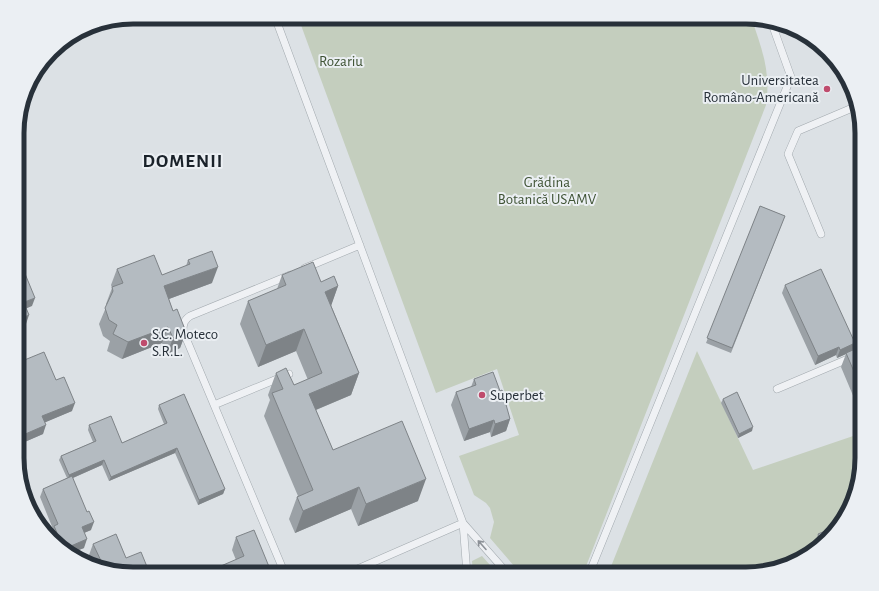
<svg xmlns="http://www.w3.org/2000/svg" width="879" height="591" font-family="'Alegreya Sans',sans-serif">
	<style>
		.green { fill: #c4cebe }
		.lines { fill: none; stroke-linecap: round; stroke-linejoin: round }
		.lane-casing { stroke: #a2a9ae; stroke-width: 8 }
		.street-casing { stroke: #a2a9ae; stroke-width: 16 }
		.lane { stroke: #eff1f4; stroke-width: 7 }
		.street { stroke: #eff1f4; stroke-width: 14 }
		.wall { fill: #9ba1a6 }
		.shaded-wall { fill: #7e8387 }
		.building { fill: #b4bbc1; stroke: #7e8387 }
		.oneway { stroke: #8c9197 }
		.poi-dot { fill: #bf4c6d; stroke: #ebeff3; stroke-width: 1.5 }
		.labels { text-anchor: middle; stroke-width: 4; stroke-linejoin: round; paint-order: stroke }
		.park-label { font-size: 15px; fill: #405436; stroke: #ebeff3 }
		.poi-label { font-size: 15px; fill: #28313a; stroke: #ebeff3; text-anchor: start }
		.district-label { font-size: 19px; font-weight: bold; letter-spacing: 1px; fill: #1a222a; stroke: #ebeff3 }
		.rim { fill: none; stroke: #28313a; stroke-width: 5 }
	</style>
	<rect width="100%" height="100%" fill="#dce1e5"/>
	<path class="green" d="M298,17H751C762,49 771,72 766,105L583,574H521L490,538L494,522L490,508L486,503L474,495L459,456L519,435L497,369L436,393Z
		M697,351L753,470L862,433V466L838,529L798,562L747,574H608Z
		M482,556L498,574H473L472,561Z"/>
	<g class="lines">
		<g class="lane-casing">
			<path id="lane" d="M275,17L463,523L346,574
				M821,234L788,154L798,131L857,106
				M305,268L360,245
				M777,389L862,353
				M214,405L289,374
				M285,574L183,331C183,324 184,320 190,316L290,275
				M467,574L463,523L508,574
				M589,574L791,77L772,24"/>
		</g>
		<g class="street-casing">
			<path id="street" d="M32,515L33,516"/>
		</g>
		<use href="#lane" class="lane"/>
		<use href="#street" class="street"/>
	</g>
	<path class="wall" d="M760,206L785,216L731,353L706,343Z
		M188,260L212,283L169,299L173,311L186,332L180,348L167,354L162,343L122,359L107,351L110,341L103,336L99,324L107,305L106,304L112,288L111,285L117,269L162,275L186,266Z
		M282,275L321,282L338,286L331,305L359,373L351,395L316,410L333,450L418,501L358,526L351,509L295,533L289,519L297,497L298,496L264,416L270,400L268,395L276,373L294,385L308,380L296,351L258,367L240,324L248,301L277,289Z
		M785,285L855,343L852,350L862,346V417L841,367L846,354L837,358L836,355L815,365L782,293Z
		M18,351L22,361L56,380L72,411L45,422L43,434L20,444L18,438Z
		M474,379L510,419L506,431L491,437L490,432L464,441L451,405L456,392L471,387Z
		M723,399L752,431L738,438L721,403Z
		M159,405L225,489L223,494L198,505L175,453L109,481L102,465L73,478L91,530L84,533V548L71,553L62,550L54,541L51,534L53,529L40,497L43,489L67,478L59,460L61,456L93,442L88,430L89,425L122,443L164,424L158,409Z
		M838,529L813,550L818,534Z
		M236,537L272,574H206L207,572L236,560L232,550Z
		M93,544L125,574L91,561L89,555Z"/>
	<path class="shaded-wall" d="M218,267L212,283L158,303L164,286Z
		M338,286L330,309L325,292Z
		M35,298L32,306L18,312L19,304Z
		M29,315L26,324L18,327V320Z
		M168,327L162,343L122,359L128,342Z
		M304,329L296,351L258,367L266,345Z
		M186,332L180,348L167,354L173,338Z
		M855,343L852,352L846,353V354L837,358L840,350Z
		M839,347L836,355L815,365L818,356Z
		M359,373L351,395L301,416L309,394Z
		M75,403L72,411L39,425L42,416Z
		M510,419L506,431L491,437L495,424Z
		M494,420L490,432L464,441L469,429Z
		M46,425L43,434L20,444L23,435Z
		M753,427L752,431L738,438L739,434Z
		M177,448L175,453L109,481L111,477Z
		M104,460L102,465L68,480L69,475Z
		M426,479L418,501L358,526L366,504Z
		M359,487L351,509L295,533L303,511Z
		M225,489L223,494L198,505L199,500Z
		M94,522L91,530L79,535L82,527Z
		M87,539L84,548L71,553L64,551V549Z"/>
	<path class="building" d="M760,206L785,216L732,348L707,338Z
		M212,251L218,267L164,286L173,311L177,309L186,332L173,338L168,327L128,342L113,334L117,325L109,320L105,308L113,291L112,287L123,283L117,269L154,255L162,275L190,264L188,260Z
		M313,262L321,282L334,276L338,286L325,292L359,373L309,394L333,450L402,421L426,479L366,504L359,487L303,511L297,497L313,490L272,393L283,389L276,373L286,368L294,385L322,373L304,329L266,345L248,301L286,285L282,275Z
		M21,264L35,298L19,304L18,302V265Z
		M821,269L855,343L840,350L839,347L818,356L785,285Z
		M24,303L29,315L18,320V305Z
		M862,346V390L846,353Z
		M18,351L22,361L44,352L56,380L64,377L75,403L42,416L46,425L23,435L18,422Z
		M493,372L500,391L502,390L510,419L495,424L494,420L469,429L456,392L476,385L474,379Z
		M737,392L753,427L739,434L723,399Z
		M184,394L225,489L199,500L177,448L111,477L104,460L69,475L61,456L96,441L89,425L111,416L122,443L167,423L159,405Z
		M72,476L87,512L89,511L94,522L82,527L87,539L64,549L54,526L58,524L43,489Z
		M840,525L838,529L822,542L818,534Z
		M254,530L272,574H207V572L244,556L236,537Z
		M116,534L126,558L141,552L150,574H125L103,565L93,544Z"/>
	<defs><path id="oneway-shaft" d="M-6 0H5M1.5-3L5.5 0L1.5 3" fill="none" stroke-width="1.6" stroke-linecap="round" stroke-linejoin="round"/></defs>
	<use class="oneway" href="#oneway-shaft" transform="translate(482 545) rotate(-132)"/>
	<g class="poi-dot">
		<circle cx="827" cy="89" r="4"/>
		<circle cx="144" cy="343" r="4"/>
		<circle cx="482" cy="395" r="4"/>
	</g>
	<g class="labels">
		<g class="park-label">
			<text x="341" y="66">Rozariu</text>
			<text x="547" y="187">Grădina<tspan x="547" dy="17">Botanică USAMV</tspan></text>
		</g>
		<g class="poi-label">
			<text x="819" y="85" text-anchor="end">Universitatea<tspan x="819" dy="17">Româno-Americană</tspan></text>
			<text x="152" y="339">S.C. Moteco<tspan x="152" dy="17">S.R.L.</tspan></text>
			<text x="490" y="400">Superbet</text>
		</g>
		<g class="district-label">
			<text x="183" y="167">DOMENII</text>
		</g>
	</g>
	<path d="M0 0H879V591H0ZM133 24H746A109 109 0 0 1 855 133V458A109 109 0 0 1 746 567H133A109 109 0 0 1 24 458V133A109 109 0 0 1 133 24Z" fill="#ebeff3" fill-rule="evenodd"/>
	<path class="rim" d="M133 24H746A109 109 0 0 1 855 133V458A109 109 0 0 1 746 567H133A109 109 0 0 1 24 458V133A109 109 0 0 1 133 24Z"/>
</svg>
